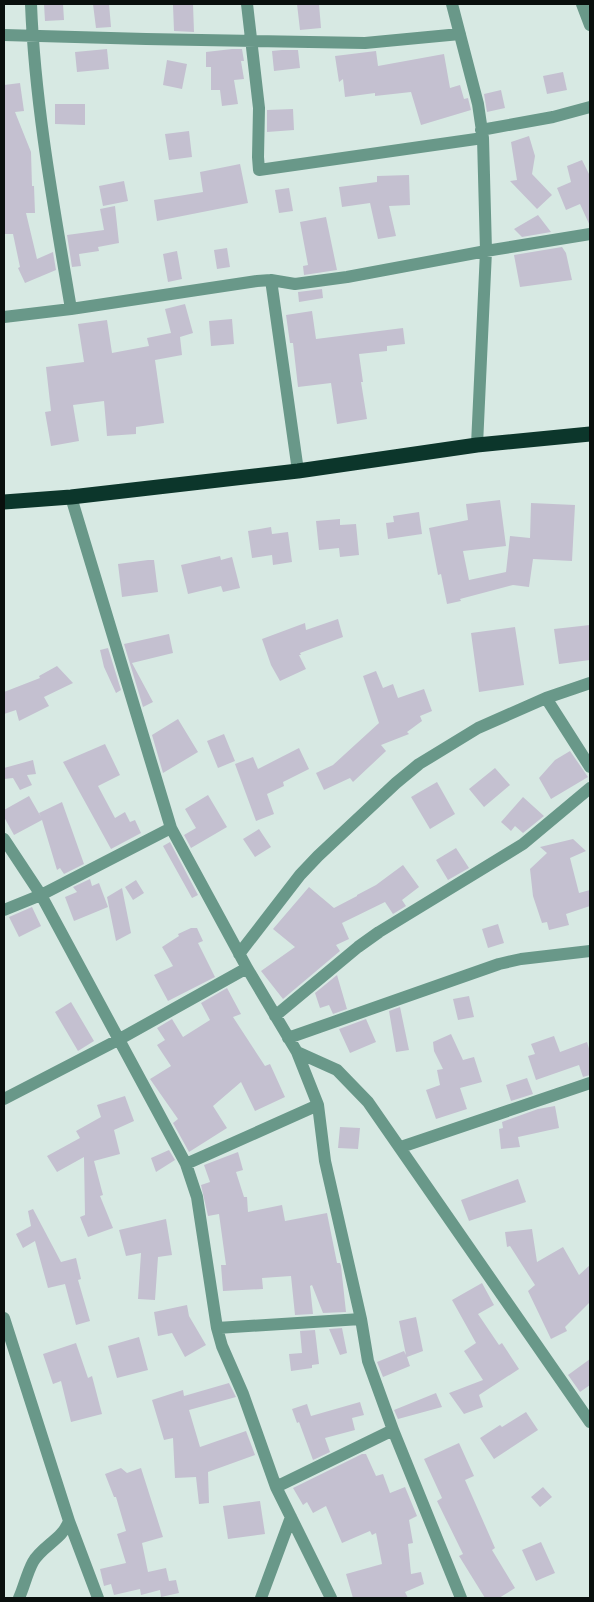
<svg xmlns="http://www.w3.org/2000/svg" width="594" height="1602" font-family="'Exo 2',sans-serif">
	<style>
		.building { fill: #c4c0d0 }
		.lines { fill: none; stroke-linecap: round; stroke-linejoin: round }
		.minor { stroke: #699889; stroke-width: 12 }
		.highway { stroke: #0c362b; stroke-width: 15 }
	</style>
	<rect width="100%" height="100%" fill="#d7e9e3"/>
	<path class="building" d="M44,4H63L64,20L45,21Z
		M93,4H109L111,27L96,28Z
		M193,4L194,32L174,31L173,5Z
		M297,4H319L321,28L300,30Z
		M107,49L109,69L77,72L75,52Z
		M232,49H242L244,61H241L244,79L234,80L238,104L222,106L220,90H211V67H206V52Z
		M282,50H298L300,68L274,71L272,51Z
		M376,51L378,66L444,54L450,88L460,85L464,99L468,98L471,110L421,125L411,92L375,96V93L345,97L343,79L339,82L335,56Z
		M167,60L187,64L182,89L163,85Z
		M563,72L567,90L547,94L543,76Z
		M20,83L24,111L15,112L31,152L32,186H34L35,213H26L37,259L53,252L56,270L25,283L18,268L20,267L13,234H4V85Z
		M501,90L505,108L487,112L484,94Z
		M55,104H85V125L55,124Z
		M293,109L294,130L267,132V110Z
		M189,131L192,157L169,160L165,134Z
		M529,136L535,156L532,174L552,195L537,209L510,181L517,180L511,142Z
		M582,160L590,176V226L580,204L566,210L557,188L571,182L567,166Z
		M240,164L248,203L157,221L154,200L203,192L200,172Z
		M409,175L410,205L389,206L396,236L378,239L370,203L342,207L339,187L377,182V176Z
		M124,181L128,201L103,206L99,186Z
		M289,188L293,211L279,213L275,190Z
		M115,206L119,243L98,247L99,251L79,254L81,266L72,267L67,235L104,230L100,209Z
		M538,215L551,232L522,237L514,229Z
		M326,217L337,270L304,275L303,266L308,265L300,222Z
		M562,247L566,253L572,280L520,287L514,255Z
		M227,248L230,267L217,269L214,250Z
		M177,251L182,279L168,282L163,254Z
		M322,289L323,298L299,302L298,292Z
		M185,304L193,333L180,337L182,355L155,360L164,423L136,427V434L107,436L104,401L73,405L79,441L51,446L45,412L51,411L46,367L84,362L78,324L107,320L112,353L149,346L147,338L171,333L165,309Z
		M312,311L316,339L403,328L405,344L387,346V351L359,354L363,382H361L367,419L337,424L331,383L298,387L293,343H290L286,315Z
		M232,319L234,344L211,346L209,321Z
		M500,500L506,546L463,551L469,580L506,572L510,536L530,538L531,503L575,505L572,561L533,559L529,587L513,585L460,599L461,601L447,604L441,574L438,575L429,528L468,520L466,504Z
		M419,512L422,534L388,539L386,523L394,522L393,516Z
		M340,519V525L356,524L359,555L340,557L339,548L319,550L316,521Z
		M271,527L272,534L288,532L292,562L273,565L272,555L252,558L248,531Z
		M220,556L221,560L232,557L240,588L223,592L221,586L188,594L181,565Z
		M148,560H154L158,592L122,597L118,564Z
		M338,619L343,637L300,653L301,655H299L306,669L280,681L271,665L262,639L305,623L306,630Z
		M590,625V660L559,664L554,629Z
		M515,627L524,685L479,692L471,633Z
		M169,634L173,653L132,663L153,702L143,707L124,644Z
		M108,648L121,690L116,693L104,667L100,650Z
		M57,666L73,683L44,697L49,706L19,721L16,710L4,714V692L40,678L39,676Z
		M376,671L383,688L393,684L398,698L424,689L432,711L420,716L422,721L407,732L409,734L381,745L386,751L353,782L350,778L324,790L316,773L333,765L379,723L363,676Z
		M178,719L198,752L163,773L152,735Z
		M224,734L235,761L218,768L207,741Z
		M105,744L120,775L98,786L115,818L125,812L130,822L135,820L141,833L111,849L63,762Z
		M299,748L309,769L283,782L284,786L267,794L274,814L256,821L235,764L253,757L258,769Z
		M570,751L588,777L551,799L539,778L555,760Z
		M33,760L36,774L27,775L32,785L20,790L13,778L4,779V768Z
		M495,768L510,785L484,807L469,789Z
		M437,782L455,814L430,829L411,797Z
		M208,795L227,827L191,848L184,835L196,828L185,809Z
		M29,796L41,817L39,813L62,802L84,864L64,874L60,868L57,870L42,820L14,835L4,817V810Z
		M523,797L544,816L523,833L515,826L511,831L501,822Z
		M259,829L271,847L255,857L243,839Z
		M573,839L586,851L570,858L579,893L590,890V906L566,914L569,925L549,930L547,922L542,923L533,896L530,869L547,853L540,847Z
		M170,842L198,895L192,898L163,846Z
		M456,848L469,868L448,880L436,860Z
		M403,865L419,887L402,900L406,906L393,914L385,902L342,923L349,939L336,945L340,951L283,999L261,971L295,947L273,929L309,887L334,908L357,896V895L376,885Z
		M90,879L92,886L99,883L108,907L74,921L65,897L77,892L73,887Z
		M136,880L144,893L133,900L125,887Z
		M122,888L131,933L116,941L107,897Z
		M32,907L41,926L19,937L9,917Z
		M498,924L504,943L488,948L482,929Z
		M191,928H197L203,941L198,943L215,977L168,1001L154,975L173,966L162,947L179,936L178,934Z
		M337,975L347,1009L333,1014L329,1005L320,1008L315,993Z
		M227,988L241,1014L233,1017L265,1066L270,1064L285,1097L255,1111L241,1082L213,1106L227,1128L189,1152L173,1123L178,1119L150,1079L171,1066L157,1045L165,1040L157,1028L172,1019L183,1037L210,1020L201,1003Z
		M469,996L474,1017L458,1020L453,999Z
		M71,1002L94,1041L78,1051L55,1012Z
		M400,1007L409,1050L396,1052L389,1011Z
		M366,1019L376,1042L350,1053L339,1029Z
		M451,1034L463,1060L474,1057L482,1082L460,1088L467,1109L436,1119L426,1090L440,1085L437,1070L443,1069L434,1051L433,1042Z
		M554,1036L560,1052L587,1042L590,1052V1075L583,1077L579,1065L536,1080L528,1056L535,1054L531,1044Z
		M527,1078L533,1094L511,1101L506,1085Z
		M125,1096L134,1121L114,1130L120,1154L94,1161L103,1195L100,1196L113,1228L88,1237L80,1217L85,1215L84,1157L57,1172L47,1156L80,1138L76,1131L101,1117L97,1105Z
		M555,1106L559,1128L518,1137L520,1147L501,1149L499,1129L503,1128L502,1122L538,1109Z
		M340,1127L360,1128L358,1149L338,1148Z
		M169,1150L175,1160L156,1172L151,1158Z
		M238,1152L243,1170L236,1172L244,1197H247L248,1212L282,1205L285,1221L327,1213L337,1263H340L341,1266L346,1312L323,1313L312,1285L310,1286L313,1314L295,1315L291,1276L262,1278L263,1289L223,1291L221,1265H226L219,1214L208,1216L201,1185L210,1182L204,1165Z
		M518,1179L526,1202L469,1221L461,1200Z
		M33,1209L61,1262L76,1258L81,1279L78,1280L90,1321L76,1325L65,1284L48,1288L35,1241L23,1248L16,1234L31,1226L28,1211Z
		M166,1219L172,1255L158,1257L155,1300L138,1299L141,1253L126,1256L119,1230Z
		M532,1229L537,1262L563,1247L579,1275L590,1265V1302L565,1327L567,1331L551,1339L528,1291L535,1285L510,1246L507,1247L505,1232Z
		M482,1283L494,1305L478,1314L499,1345L502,1343L519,1369L479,1395L483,1407L464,1414L449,1393L483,1380L464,1351L476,1343L452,1300Z
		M187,1305L189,1316L206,1345L185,1357L172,1333L158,1336L154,1312Z
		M416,1317L423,1351L407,1357L410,1366L383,1377L377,1362L404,1351L406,1355L399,1321Z
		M342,1328L347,1353L340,1355L329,1329Z
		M315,1330L319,1364L312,1365V1368L291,1371L289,1354L302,1353L300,1331Z
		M139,1337L148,1370L117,1378L108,1346Z
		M76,1343L88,1378L92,1376L102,1414L71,1422L61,1381L53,1384L43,1354Z
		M590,1359V1385L580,1392L568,1375Z
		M229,1383L236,1397L189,1410L200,1447L246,1431L255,1455L208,1472L209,1503L199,1504L196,1477L175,1478L173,1438L164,1440L152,1400L183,1390L184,1396Z
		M436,1393L442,1407L398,1419L394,1410Z
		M360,1402L364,1415L352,1418L355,1430L325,1438L330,1452L313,1460L299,1422L297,1423L292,1409L307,1404L311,1416Z
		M526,1412L538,1430L494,1459L480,1438L500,1425L502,1427Z
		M459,1443L474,1476L465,1480L495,1548L492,1550L515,1588L499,1598H485L459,1556L463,1554L437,1501L442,1498L424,1459Z
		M362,1454H366L376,1476L383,1474L390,1493L405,1487L417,1516L409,1520L413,1543L408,1544L411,1574L421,1572L424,1584L405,1592L408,1598H353L346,1574L382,1564L376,1533L372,1535L370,1531L342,1543L326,1506L313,1513L307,1502L303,1505L293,1488Z
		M121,1468L127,1473L141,1468L163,1537L142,1543L148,1572L166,1568L169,1581L176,1580L179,1593L161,1597L160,1590L141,1595L140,1589L114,1595L111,1584L104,1586L100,1569L126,1563L117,1534L126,1531L116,1497H114L105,1474Z
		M543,1487L552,1497L540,1507L531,1497Z
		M260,1501L265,1534L228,1539L223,1506Z
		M541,1542L555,1573L536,1581L522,1550Z"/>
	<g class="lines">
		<path class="minor" d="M31,4C35,106 54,208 71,309
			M247,4L259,108L258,157L259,170L483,138
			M452,4L478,104L483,138L486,251L477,445
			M582,4L590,25
			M4,35L146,39L365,43L460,34
			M481,130L553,117L590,107
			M271,280L298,471
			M4,317L71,309L257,281L271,280L295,284L347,277L486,251L590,234
			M71,497L171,828L247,968L297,1052L318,1105L325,1161L361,1319L368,1361L393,1430L461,1598
			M546,698L590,767
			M4,839L41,895L186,1164L197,1197L217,1328L222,1346L243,1394L276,1487L331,1598
			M4,910L41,895L171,828
			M239,954L300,875L318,856L396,783L419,764L478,728L546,698L590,683
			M275,1016L358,947L379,932L523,844L590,788
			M288,1038L499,964L521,959L590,951
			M297,1052L337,1070L368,1102L590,1422
			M4,1099L118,1040L247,968
			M401,1147L590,1083
			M186,1164L318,1105
			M4,1318L69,1521L98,1598
			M217,1328L361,1319
			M276,1487L393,1430
			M19,1598C24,1587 27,1573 33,1562C42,1546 63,1539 69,1521
			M261,1598L291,1517"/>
		<path class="highway" d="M4,502L71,497L298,471L477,445L590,434"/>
	</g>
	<rect width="594" height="1602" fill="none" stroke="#090f0d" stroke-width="10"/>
</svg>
